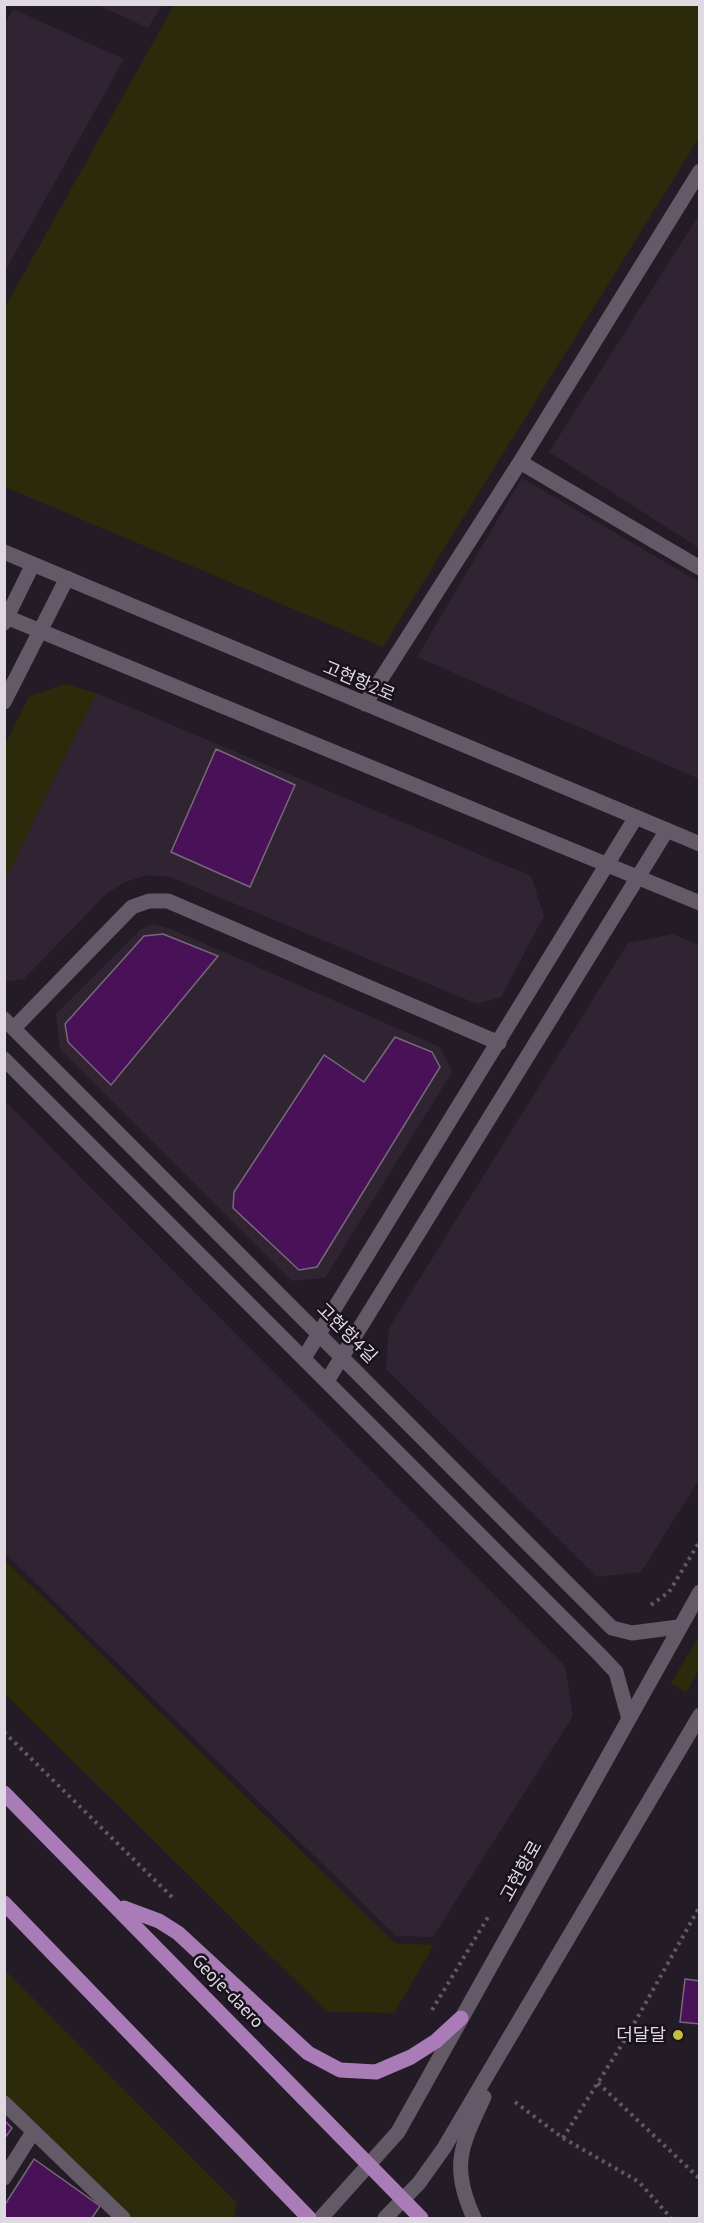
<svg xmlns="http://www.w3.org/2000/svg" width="704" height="2223" font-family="'PT Sans','Noto Sans KR',sans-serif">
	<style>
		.built { fill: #302433 }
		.green { fill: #2b2a0a }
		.building { fill: #491158; stroke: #756b78; stroke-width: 1.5 }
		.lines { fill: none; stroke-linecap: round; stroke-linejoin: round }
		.path { stroke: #605962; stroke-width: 4; stroke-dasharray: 3 4.5; stroke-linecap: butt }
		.minor { stroke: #645a67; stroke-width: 15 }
		.major { stroke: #aa7cb7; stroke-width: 15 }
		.poi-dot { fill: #c2bd3f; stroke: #19121c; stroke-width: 2 }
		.labels { text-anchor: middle; stroke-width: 5; stroke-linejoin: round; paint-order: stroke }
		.street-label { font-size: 18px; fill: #dfdae1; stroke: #19121c }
		.poi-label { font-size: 18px; fill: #dfdae1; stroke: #19121c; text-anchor: end }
	</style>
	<rect width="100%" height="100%" fill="#231b25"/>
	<path class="built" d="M98,5H162L148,28Z
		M13,9L124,59L5,271L4,25Z
		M699,215L700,548H699L549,452Z
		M522,478L699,582V779L417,657Z
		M96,693L531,876L544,916L501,997L477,1004L170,877L148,875L125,882L106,894L24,979L5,982L4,880Z
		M152,924L171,929L440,1047L452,1072L325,1278L292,1281L60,1049L56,1014L140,930Z
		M672,934L699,945V1480L641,1572L597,1577L386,1369L389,1328L628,943Z
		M4,1100L565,1666L573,1716L433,1937L396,1936L5,1553Z"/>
	<path class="green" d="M174,5H699V138L383,647L5,487V307Z
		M66,684L96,693L5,880V745L29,696Z
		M4,1559L395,1943L434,1945L394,2013L327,2012L5,1694Z
		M699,1636V1670L686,1693L671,1683Z
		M4,1969L237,2203L234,2218H123L5,2103Z"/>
	<path class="building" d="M216,749L295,785L250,887L171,852Z
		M163,934L218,956L111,1085L68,1042L65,1024L144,936Z
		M395,1037L432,1052L440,1067L317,1267L299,1270L233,1208L234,1192L324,1055L364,1082Z
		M685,1979L700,1981V2024L680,2022Z
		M4,2120L12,2128L4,2139Z
		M34,2159L100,2206L92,2218H4V2206Z"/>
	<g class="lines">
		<path class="path" d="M651,1605L669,1592L700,1541
			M4,1732L175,1900
			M432,2010L490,1914
			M598,2083L700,2179
			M515,2102L563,2138L639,2182L671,2218
			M563,2138L626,2038L700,1906"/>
		<path class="minor" d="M520,462L700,568
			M4,552L700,844
			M4,616L700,903
			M4,623L33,564
			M4,702L67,578
			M365,704L520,462L700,171
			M4,1019L612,1628L632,1633L678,1627
			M14,1028L132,907L149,901H168L499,1043
			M4,1059L599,1654L616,1672L629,1719
			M304,1358L636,817
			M327,1381L667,830
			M4,2103L123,2218
			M4,2178L33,2132
			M321,2218L398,2132L700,1592
			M385,2218L419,2183L444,2148L700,1715
			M474,2218C450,2166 461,2146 484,2097"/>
		<path class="major" d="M4,1793L421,2218
			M4,1903L309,2218
			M124,1908L159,1921L178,1933L308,2053L340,2070L376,2072L411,2057L436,2041L461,2018"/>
	</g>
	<circle class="poi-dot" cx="678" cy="2035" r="6"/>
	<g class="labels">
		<g class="street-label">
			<text transform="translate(359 681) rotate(23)" y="6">고현항2로</text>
			<text transform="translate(347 1333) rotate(45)" y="6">고현항4길</text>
			<text transform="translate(521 1871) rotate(-61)" y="6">고현항로</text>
			<text transform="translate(228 1991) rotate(46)" y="6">Geoje-daero</text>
		</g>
		<g class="poi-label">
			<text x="666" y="2041">더달달</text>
		</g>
	</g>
	<rect width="704" height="2223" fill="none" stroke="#dfdae1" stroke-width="12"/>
</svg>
